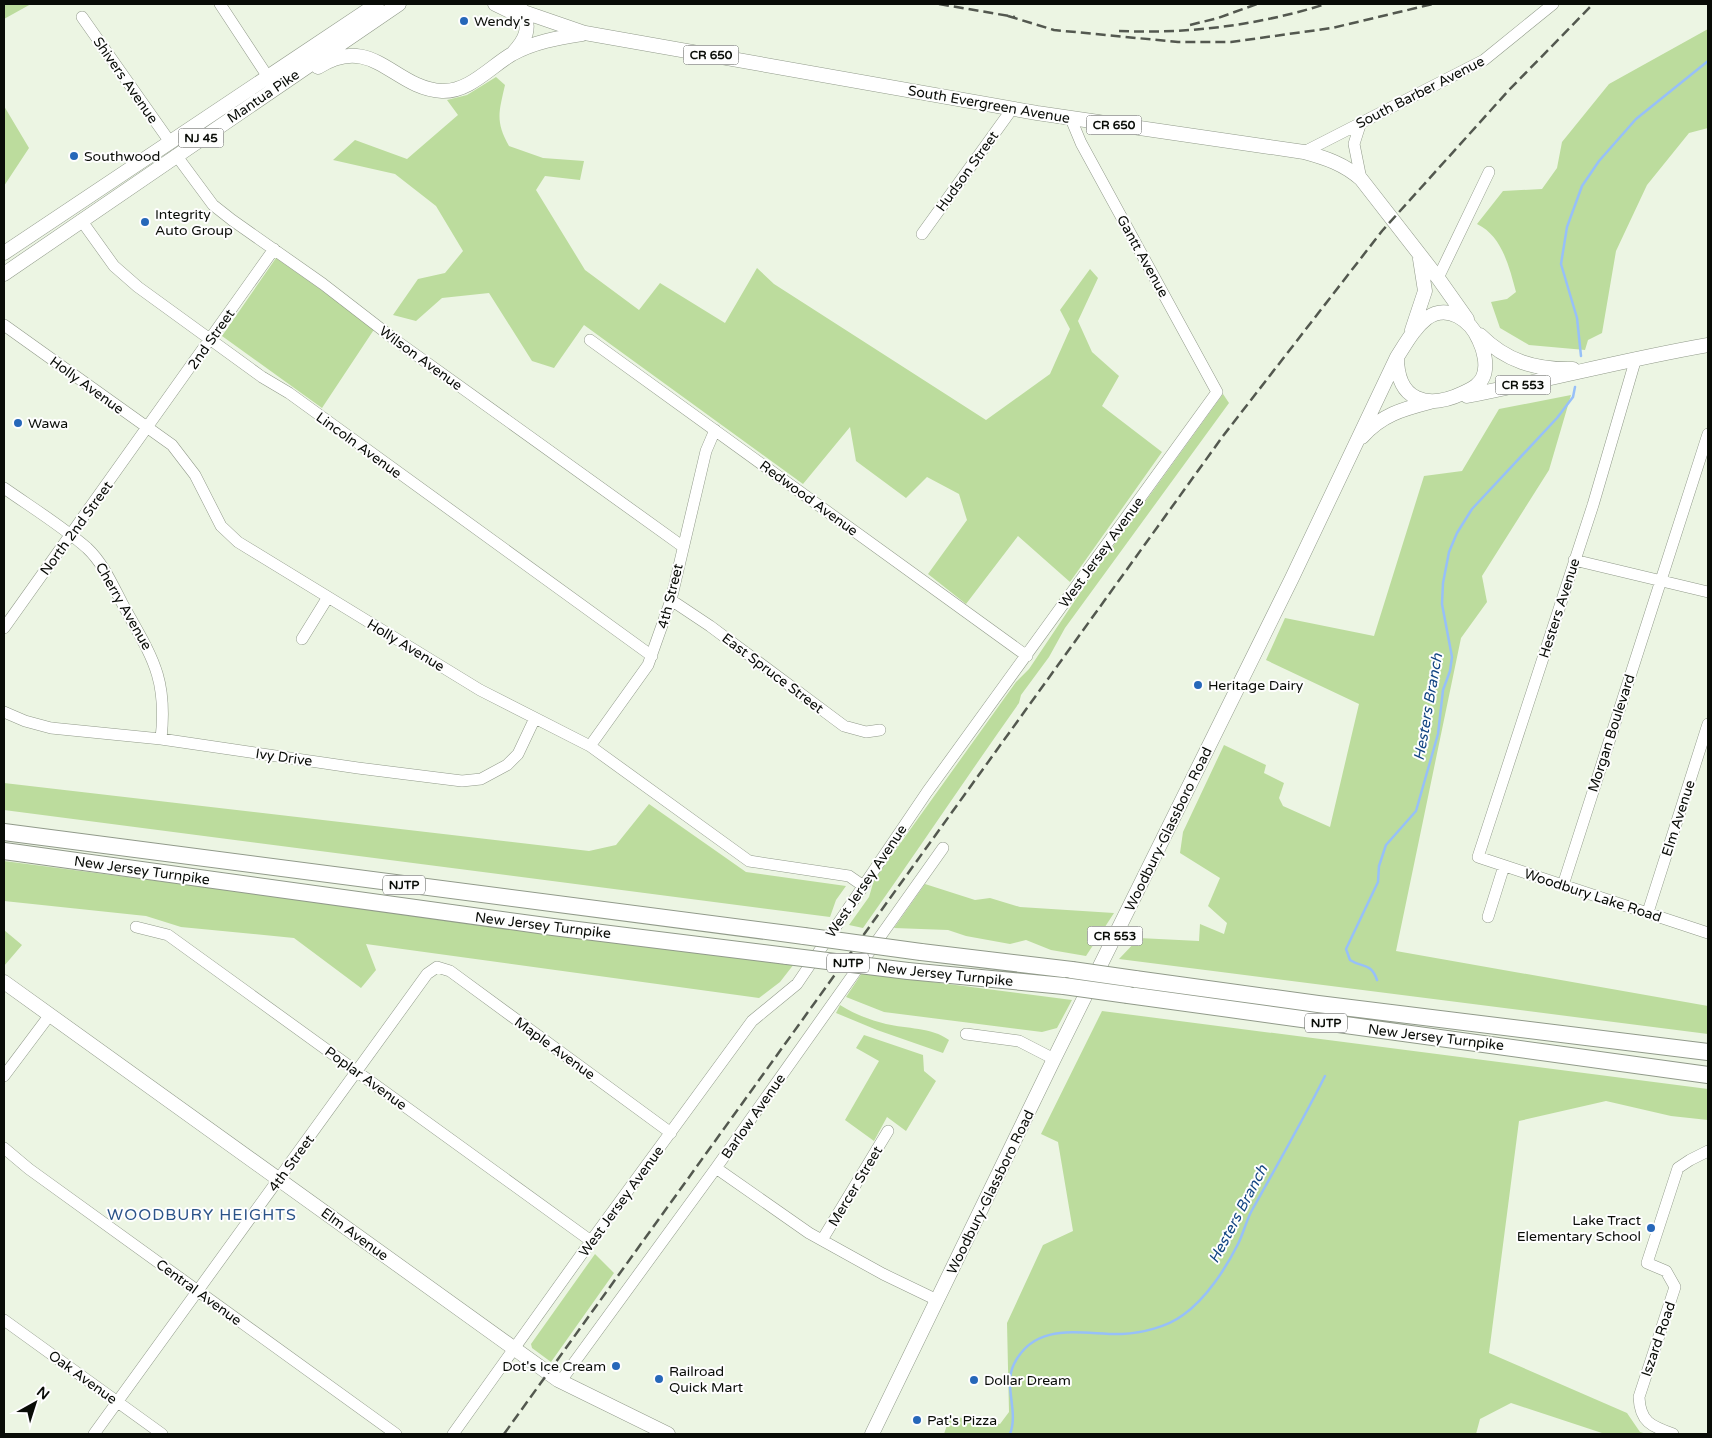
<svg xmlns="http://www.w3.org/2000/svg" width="1712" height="1438" font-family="'Varela Round',sans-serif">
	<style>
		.green { fill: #bcdc9d }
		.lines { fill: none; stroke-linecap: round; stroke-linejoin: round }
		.stream { stroke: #97c0f8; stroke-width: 2.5 }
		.minor-casing { stroke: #919a8a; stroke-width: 12 }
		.major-casing { stroke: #919a8a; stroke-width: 15 }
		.highway-casing { stroke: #919a8a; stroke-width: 18 }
		.minor { stroke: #fff; stroke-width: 11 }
		.major { stroke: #fff; stroke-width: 14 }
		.highway { stroke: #fff; stroke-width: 16 }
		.rail { stroke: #53584f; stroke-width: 2.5; stroke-dasharray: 10 5; stroke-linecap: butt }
		.highway-bridge-casing { stroke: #919a8a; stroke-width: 18; stroke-linecap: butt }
		.highway-bridge { stroke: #fff; stroke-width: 16 }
		.poi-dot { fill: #2667b9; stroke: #fefefe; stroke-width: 2 }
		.labels { text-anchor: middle; stroke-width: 4; stroke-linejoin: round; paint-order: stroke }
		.shield { fill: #fefefe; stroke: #525551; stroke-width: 1 }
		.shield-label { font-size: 12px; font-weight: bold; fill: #090c07 }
		.poi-label { font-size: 14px; fill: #090c07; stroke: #fefefe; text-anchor: start }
		.street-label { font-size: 14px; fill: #090c07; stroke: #fefefe }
		.water-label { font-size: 15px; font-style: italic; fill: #144683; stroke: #fefefe }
		.quarter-label { font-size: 16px; letter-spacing: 1px; fill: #295288; stroke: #fefefe }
	</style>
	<rect width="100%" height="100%" fill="#ecf5e3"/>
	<path class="green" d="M4,4H31L4,19Z
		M1708,29V128L1689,133L1647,185L1616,251L1602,333L1588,340L1585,350L1529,345L1500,328L1491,302L1507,299L1516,292C1509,266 1502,236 1477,224L1503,191L1542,189L1557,168L1562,142L1609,84Z
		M496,77L505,85C499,112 495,121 509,146L543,158L584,161L580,180L545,176L536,190L585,270L639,310L660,283L725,323L757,268L774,284L986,420L1050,374L1070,329L1060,310L1090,269L1098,278L1078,321L1092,352L1119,376L1102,406L1162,452L1070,582L1018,536L966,604L928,574L967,520L959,494L927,477L906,498L856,461L850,427L803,484L584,325L554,368L532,361L489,293L442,298L416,321L393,315L418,279L445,273L463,251L436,206L395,174L333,160L355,140L407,159L458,115L447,100L467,95Z
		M4,106L29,148L4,186Z
		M276,258L375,328L322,408L222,336Z
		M1223,394L1229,403L1065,628L1049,657L1021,695L1019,703C966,778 916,853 863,928L849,925L869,897L874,880L1016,682L1029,669L1088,581Z
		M1571,395L1549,470L1482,576L1487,602L1461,638L1396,951L1708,1006V1034L1119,959L1139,938L1199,941L1200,924L1224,934L1227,923L1208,906L1220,878L1180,853L1183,832L1224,745L1266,765L1264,773L1284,783L1279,798L1283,806L1330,827L1359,704L1266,660L1285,618L1374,636L1424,476L1462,471L1499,409Z
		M4,783L589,851L616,845L649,804L746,872L846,886L836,900L830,917L4,810Z
		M4,861L794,964L780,982L759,998L366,944L376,970L361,988L294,938L181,927L146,916L4,901Z
		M925,884L975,900L990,898L1020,907L1114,913L1086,956L1051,950L1026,940L1010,944L966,936L948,930L894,928Z
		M4,930L22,945L4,966Z
		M862,973L1072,1000L1057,1028L1042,1032L884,1012L846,997Z
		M840,1005C854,1014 870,1020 886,1024C907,1029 931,1027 949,1040L943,1053L877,1030L836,1013Z
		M1102,1011L1708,1089V1120L1671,1116L1606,1101L1519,1121L1489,1353L1627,1413L1640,1432L1647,1434H1605L1511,1403L1480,1419L1476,1434H944L950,1416L1000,1424L1009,1412L1007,1323L1043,1245L1073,1231L1058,1142L1041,1134Z
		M864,1035L923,1055L924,1071L936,1081L906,1131L887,1117L874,1141L845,1120L879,1061L856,1048Z
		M595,1254L614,1273L551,1362L532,1348L531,1344Z"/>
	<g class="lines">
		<path class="stream" d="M1581,356L1577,318L1561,264L1567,227L1582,186L1599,161L1636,119L1708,61
			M1377,980C1371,962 1362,968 1350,960L1346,949L1378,882L1379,866L1386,845L1416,811L1438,734L1443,690L1450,671L1452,657L1442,604L1443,583L1449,552L1457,533L1472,509L1557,418L1573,397L1575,387
			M1010,1434C1019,1411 1003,1386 1014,1364C1036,1320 1083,1335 1122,1334C1142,1333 1167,1327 1183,1315C1206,1299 1226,1268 1238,1244C1243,1234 1246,1222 1251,1212C1276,1167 1302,1122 1325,1076"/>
		<g class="minor-casing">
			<path id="minor" d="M220,4L268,77
				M82,17L170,142
				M1361,122L1354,144L1361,179
				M1304,152L1484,60L1553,4
				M176,155L213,205L232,220L323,284L398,342L682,546
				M81,220L114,266L138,287L262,377L289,393L652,656
				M922,234L1012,109
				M1438,278L1489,172
				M4,325L172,445L195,475L221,526L238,542L480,690L590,746L749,861L849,876L862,885
				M590,340L1027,656
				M1636,358L1593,505L1478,857L1708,933
				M4,488C31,507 62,526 87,548C103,563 112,584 122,603C151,656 168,676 161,739
				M1574,560L1708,592
				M671,600L710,626L844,726L866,732L880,730
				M4,628L274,249
				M302,639L328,597
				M4,712L25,721L51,728L161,739L358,768L462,781L481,779L507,765L518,754L535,718
				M590,746L648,665L671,600L706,451L715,430
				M1563,885L1708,434
				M1648,912L1708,724
				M1488,917L1504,866
				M136,927L168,935L591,1241
				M966,1034L1019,1041L1054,1059
				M4,1076L49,1016
				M4,1148L29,1169L396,1434
				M716,1168L809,1233L883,1274L937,1300
				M822,1240L888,1131
				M4,1320L162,1434
				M560,1382L716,1168L943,848
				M94,1434L427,974L437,967L450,971L671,1133
				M453,1434L591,1241L752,1021L797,984L927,792L1217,392L1081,143L1071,119
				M1673,1434C1651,1426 1640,1422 1639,1397L1675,1287L1666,1271L1647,1263L1678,1168L1690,1160L1708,1151"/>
		</g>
		<g class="major-casing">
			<path id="major" d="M495,4L516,14L524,12
				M515,4L524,12L585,33L1037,113L1304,152C1326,158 1344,164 1361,179L1438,278L1467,319
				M514,52C526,39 530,29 524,12
				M318,67C373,32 394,89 442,91C469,92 490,67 512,54C534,42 557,38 582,34
				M4,253L377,4
				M4,274L399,4
				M1412,330L1425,291L1420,259
				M1480,335C1506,361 1535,370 1573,369
				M1467,396C1548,380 1627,359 1708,345
				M1362,437C1381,415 1403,409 1430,402
				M4,982L558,1380L668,1434
				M872,1434L1054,1059L1292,578L1397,357C1406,343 1414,328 1427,318C1448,303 1471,321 1479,340C1484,350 1488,366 1483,377C1479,386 1471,389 1463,393C1427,410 1397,401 1397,357"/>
		</g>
		<g class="highway-casing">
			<path id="highway" d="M4,832L804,936
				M4,851L553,927L787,956
				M921,952L1072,970
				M908,971L1064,986
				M1135,979L1318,1004L1708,1052
				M1128,995L1708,1075"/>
		</g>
		<use href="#minor" class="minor"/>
		<use href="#major" class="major"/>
		<use href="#highway" class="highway"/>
		<path class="rail" d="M939,4L1015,17
			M1008,16L1054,30L1178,42H1231L1332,28L1433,4
			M1190,25L1218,18L1257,4
			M1119,31C1190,34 1259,25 1326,4
			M504,1434L1223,436L1382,231L1509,90L1593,4"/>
		<g class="highway-bridge-casing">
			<path id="highway-bridge" d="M804,936L921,952
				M787,956L908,971
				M1072,970L1135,979
				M1064,986L1128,995"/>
		</g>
		<use href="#highway-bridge" class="highway-bridge"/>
	</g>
	<g class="poi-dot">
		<circle cx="464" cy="21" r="5"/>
		<circle cx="74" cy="156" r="5"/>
		<circle cx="145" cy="222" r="5"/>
		<circle cx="18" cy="423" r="5"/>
		<circle cx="1198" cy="685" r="5"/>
		<circle cx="1651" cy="1228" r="5"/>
		<circle cx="616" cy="1366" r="5"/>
		<circle cx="659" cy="1379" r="5"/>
		<circle cx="974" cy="1380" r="5"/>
		<circle cx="917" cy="1420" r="5"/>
	</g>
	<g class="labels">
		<g class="shield">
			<rect x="683.5" y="45.5" width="55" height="19" rx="4"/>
			<rect x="1086.5" y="115.5" width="55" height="19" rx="4"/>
			<rect x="178.5" y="128.5" width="45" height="19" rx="4"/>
			<rect x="1495.5" y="375.5" width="55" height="19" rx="4"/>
			<rect x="383" y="875.5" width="42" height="19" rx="4"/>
			<rect x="1087.5" y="926.5" width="55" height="19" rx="4"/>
			<rect x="827" y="953.5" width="42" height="19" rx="4"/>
			<rect x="1305" y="1013.5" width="42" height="19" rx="4"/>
		</g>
		<g class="shield-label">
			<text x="711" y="59">CR 650</text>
			<text x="1114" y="129">CR 650</text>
			<text x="201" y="142">NJ 45</text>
			<text x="1523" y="389">CR 553</text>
			<text x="404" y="889">NJTP</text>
			<text x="1115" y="940">CR 553</text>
			<text x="848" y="967">NJTP</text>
			<text x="1326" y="1027">NJTP</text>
		</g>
		<g class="poi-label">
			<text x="474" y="26">Wendy's</text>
			<text x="84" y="161">Southwood</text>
			<text x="155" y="219">Integrity<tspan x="155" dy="16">Auto Group</tspan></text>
			<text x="28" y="428">Wawa</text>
			<text x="1208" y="690">Heritage Dairy</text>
			<text x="1641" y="1225" text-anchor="end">Lake Tract<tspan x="1641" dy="16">Elementary School</tspan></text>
			<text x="606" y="1371" text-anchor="end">Dot's Ice Cream</text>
			<text x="669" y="1376">Railroad<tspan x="669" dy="16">Quick Mart</tspan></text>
			<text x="984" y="1385">Dollar Dream</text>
			<text x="927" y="1425">Pat's Pizza</text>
		</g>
		<g class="street-label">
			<text transform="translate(126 80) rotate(55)" y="5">Shivers Avenue</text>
			<text transform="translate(1420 92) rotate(-27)" y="5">South Barber Avenue</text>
			<text transform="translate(263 96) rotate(-34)" y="5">Mantua Pike</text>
			<text transform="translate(989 104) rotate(10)" y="5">South Evergreen Avenue</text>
			<text transform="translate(967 171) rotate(-54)" y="5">Hudson Street</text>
			<text transform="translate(1143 256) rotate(61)" y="5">Gantt Avenue</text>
			<text transform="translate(211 339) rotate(-55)" y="5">2nd Street</text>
			<text transform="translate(421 358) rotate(36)" y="5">Wilson Avenue</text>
			<text transform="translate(87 385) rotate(36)" y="5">Holly Avenue</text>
			<text transform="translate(359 445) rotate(36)" y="5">Lincoln Avenue</text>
			<text transform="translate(809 498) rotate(36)" y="5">Redwood Avenue</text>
			<text transform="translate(76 528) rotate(-54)" y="5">North 2nd Street</text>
			<text transform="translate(1101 552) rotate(-54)" y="5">West Jersey Avenue</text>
			<text transform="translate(670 596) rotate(-76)" y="5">4th Street</text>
			<text transform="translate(124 606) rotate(60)" y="5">Cherry Avenue</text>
			<text transform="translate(1559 608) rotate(-72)" y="5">Hesters Avenue</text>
			<text transform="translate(406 645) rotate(31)" y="5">Holly Avenue</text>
			<text transform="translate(773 673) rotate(37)" y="5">East Spruce Street</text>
			<text transform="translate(1611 733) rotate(-72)" y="5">Morgan Boulevard</text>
			<text transform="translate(284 757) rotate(8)" y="5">Ivy Drive</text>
			<text transform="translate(1678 818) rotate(-72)" y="5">Elm Avenue</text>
			<text transform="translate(1168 829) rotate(-64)" y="5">Woodbury-Glassboro Road</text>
			<text transform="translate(142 870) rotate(8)" y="5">New Jersey Turnpike</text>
			<text transform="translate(866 881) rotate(-56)" y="5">West Jersey Avenue</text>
			<text transform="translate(1593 895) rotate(18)" y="5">Woodbury Lake Road</text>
			<text transform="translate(543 925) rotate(7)" y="5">New Jersey Turnpike</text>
			<text transform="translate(945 974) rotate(6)" y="5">New Jersey Turnpike</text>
			<text transform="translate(1436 1037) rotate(7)" y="5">New Jersey Turnpike</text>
			<text transform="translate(555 1048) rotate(36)" y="5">Maple Avenue</text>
			<text transform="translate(366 1078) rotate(36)" y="5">Poplar Avenue</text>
			<text transform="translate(753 1116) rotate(-55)" y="5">Barlow Avenue</text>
			<text transform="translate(291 1163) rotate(-54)" y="5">4th Street</text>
			<text transform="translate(855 1186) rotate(-59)" y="5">Mercer Street</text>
			<text transform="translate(990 1192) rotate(-64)" y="5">Woodbury-Glassboro Road</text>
			<text transform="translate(621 1201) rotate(-54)" y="5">West Jersey Avenue</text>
			<text transform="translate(355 1234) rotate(36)" y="5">Elm Avenue</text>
			<text transform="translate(199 1292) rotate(36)" y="5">Central Avenue</text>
			<text transform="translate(1658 1339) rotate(-71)" y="5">Iszard Road</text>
			<text transform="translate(83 1377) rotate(36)" y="5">Oak Avenue</text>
		</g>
		<g class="water-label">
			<text transform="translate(1428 707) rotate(-80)" y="5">Hesters Branch</text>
			<text transform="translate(1238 1214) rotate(-62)" y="5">Hesters Branch</text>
		</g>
		<g class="quarter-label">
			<text x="202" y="1220">WOODBURY HEIGHTS</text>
		</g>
	</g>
	<rect width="1712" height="1438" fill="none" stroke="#090c07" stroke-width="10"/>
	<g transform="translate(35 1403) rotate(39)" stroke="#fefefe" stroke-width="4" paint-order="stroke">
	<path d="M0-4L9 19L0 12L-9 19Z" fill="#090c07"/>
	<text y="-8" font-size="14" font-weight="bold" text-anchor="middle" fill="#090c07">N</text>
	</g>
</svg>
